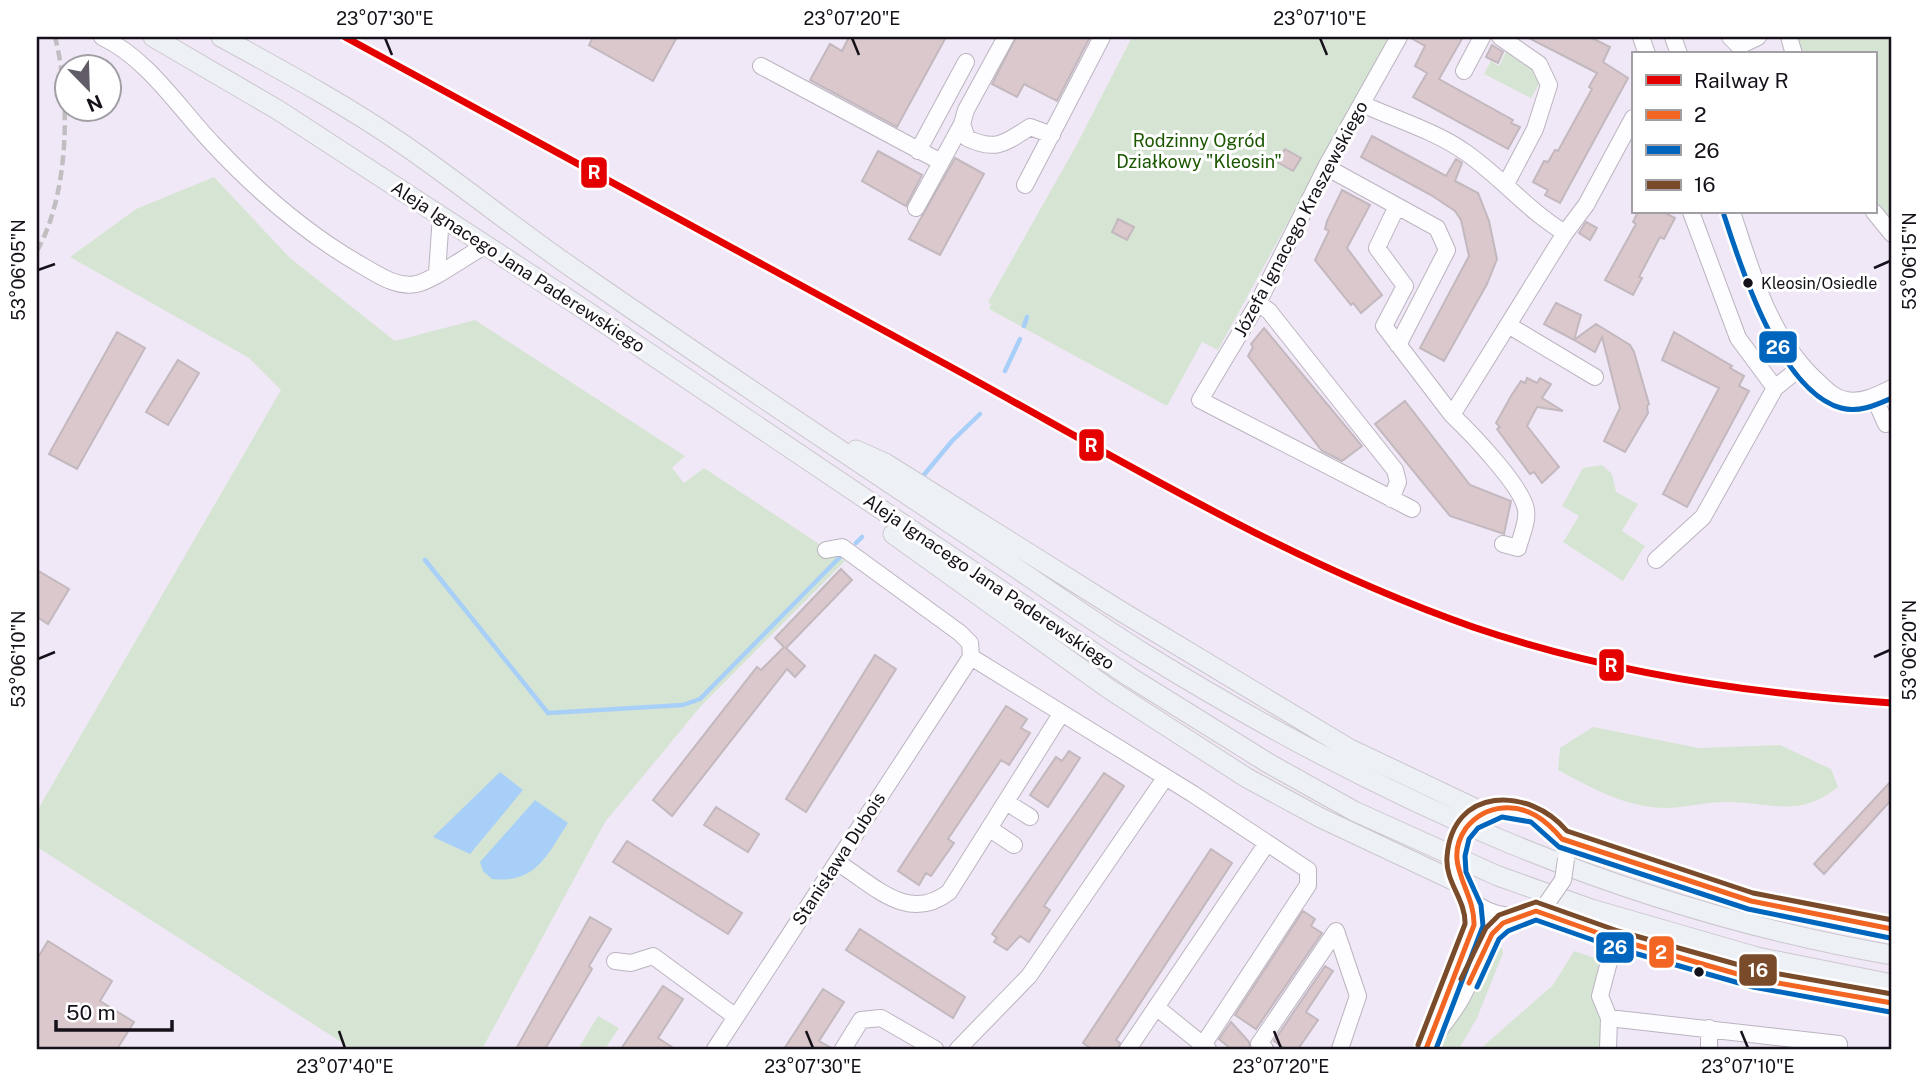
<svg xmlns="http://www.w3.org/2000/svg" width="1929" height="1086" font-family="'Public Sans',sans-serif">
	<style>
		.green { fill: #d6e5d3 }
		.water { fill: #a8cff8 }
		.lines { fill: none; stroke-linecap: round; stroke-linejoin: round }
		.stream { stroke: #a8cff8; stroke-width: 4.5 }
		.building { fill: #dbc8cd; stroke: #c2b8be; stroke-width: 2 }
		.minor-casing { stroke: #bbb4c0; stroke-width: 18 }
		.major-casing { stroke: #cbc7ce; stroke-width: 21 }
		.minor { stroke: #fdfcfe; stroke-width: 16 }
		.major { stroke: #edf0f5; stroke-width: 19 }
		.rail { stroke: #c1bec1; stroke-width: 4.5; stroke-dasharray: 10 5; stroke-linecap: butt }
		.minor-bridge-casing { stroke: #bbb4c0; stroke-width: 18; stroke-linecap: butt }
		.minor-bridge { stroke: #fdfcfe; stroke-width: 16 }
		.bus-1-casing { stroke: #fff; stroke-width: 10 }
		.bus-2-casing { stroke: #fff; stroke-width: 10 }
		.bus-3-casing { stroke: #fff; stroke-width: 10 }
		.bus-1 { stroke: #f26522; stroke-width: 5 }
		.bus-2 { stroke: #0065bd; stroke-width: 5 }
		.bus-3 { stroke: #7a4b2a; stroke-width: 5 }
		.rail-1-casing { stroke: #fff; stroke-width: 12 }
		.rail-1 { stroke: #e50000; stroke-width: 7 }
		.ticks { fill: none; stroke: #151019; stroke-width: 2.5 }
		.bus-dot { fill: #151019; stroke: #fff; stroke-width: 2.5 }
		.labels { text-anchor: middle; stroke-width: 6; stroke-linejoin: round; paint-order: stroke }
		.bus-label { font-size: 16px; fill: #151019; stroke: #fff; text-anchor: start }
		.park-label { font-size: 18px; fill: #1b5700; stroke: #fff }
		.street-label { font-size: 18px; fill: #151019; stroke: #fff }
		.line-badge { stroke: #fff; stroke-width: 2.5 }
		.badge-label { font-size: 19px; text-anchor: middle; font-weight: bold; fill: #fff }
		.neatline { fill: none; stroke: #151019; stroke-width: 2.5 }
		.ticks-label { font-size: 18px; text-anchor: middle; fill: #151019 }
	</style>
	<rect width="100%" height="100%" fill="#f1e8f7"/>
	<path class="green" d="M1132,37H1389L1218,350L1202,342L1167,406L989,309L991,304L988,302L1076,146Z
		M1798,37H1892V222L1875,201V54H1802Z
		M1506,52L1534,68L1539,84L1531,98L1484,74L1491,61L1499,66Z
		M214,177L290,258L395,341L475,320L685,456L672,468L684,483L704,468L845,561L701,706L605,822L482,1049H352L37,847V811L281,390L249,358L70,257L136,209Z
		M1602,465L1612,474L1616,492L1638,504L1622,531L1645,546L1623,581L1563,542L1579,516L1562,506L1583,468Z
		M1593,727L1699,748L1780,745L1831,769L1838,787C1799,819 1771,802 1726,802C1707,802 1687,807 1668,808C1629,809 1591,788 1558,770L1560,748Z
		M1493,946L1502,948L1503,953L1477,1018L1459,1049H1438L1464,1009Z
		M1574,951L1601,960L1591,996L1604,1021L1603,1049H1480L1553,985Z
		M598,1016L619,1028L605,1049H578Z"/>
	<path class="water" d="M500,772L523,790L470,854L433,837Z
		M535,800L568,823C547,855 536,884 492,879L483,871L480,862Z"/>
	<g class="lines">
		<path class="stream" d="M1024,326L1027,317
			M1005,371L1020,339
			M923,476L952,441L980,414
			M856,543L862,537
			M425,560L548,713L683,705L700,699L841,556"/>
	</g>
	<path class="building" d="M593,37H677L653,81L589,45Z
		M849,37H946L897,127L810,80L830,44L842,51Z
		M1016,37H1090L1057,101L1024,84L1017,97L992,84Z
		M1409,37H1463L1439,79L1513,120L1511,123L1520,127L1508,149L1413,97L1427,73L1415,66L1425,46Z
		M1527,37H1590L1610,47L1603,62L1628,78L1560,203L1545,195L1548,190L1533,182L1544,161L1548,162L1555,150L1558,151L1592,89L1589,87L1597,73Z
		M1492,45L1503,52L1498,63L1486,57Z
		M1372,136L1446,176L1456,159L1462,163L1455,181L1478,193L1489,221L1497,259L1487,284L1444,361L1420,348L1469,256L1461,220L1455,211L1431,195L1361,157Z
		M1285,149L1301,158L1293,171L1277,162Z
		M878,151L922,175L906,206L862,181Z
		M955,158L984,174L940,255L909,239Z
		M1342,190L1370,205L1347,248L1382,295L1361,313L1353,303L1351,305L1315,260L1329,231L1325,229L1327,221Z
		M1638,212H1663L1675,218L1664,239L1660,237L1639,277L1642,278L1633,295L1605,280L1636,224L1633,222Z
		M1118,219L1134,227L1127,240L1112,232Z
		M1586,222L1597,228L1590,240L1579,233Z
		M1556,303L1581,315L1574,340L1544,324Z
		M1596,324L1630,345L1634,352L1649,404L1647,406L1648,413L1625,452L1604,441L1620,408L1602,337L1595,352L1574,340Z
		M1264,328L1362,446L1342,461L1322,451L1248,356L1253,347L1251,344Z
		M117,332L145,348L77,469L49,454Z
		M1674,332L1732,366L1730,368L1744,376L1739,386L1749,391L1687,507L1663,494L1719,388L1662,360Z
		M178,360L199,373L168,425L146,412Z
		M1527,378L1537,383L1540,378L1551,384L1542,398L1563,411L1537,407L1527,426L1559,467L1542,483L1534,472L1530,474L1497,429L1500,427L1496,423L1511,396L1521,381L1525,383Z
		M1405,401L1470,485L1511,501L1504,534L1450,516L1375,424Z
		M841,569L852,580L786,648L805,666L795,677L787,669L672,816L653,800L757,667L761,670L784,647L775,638Z
		M37,570L69,589L48,624L37,617Z
		M875,655L896,669L806,812L786,799Z
		M1006,706L1027,719L1021,728L1030,733L1009,765L1001,760L948,839L954,843L931,876L926,873L919,885L898,871Z
		M1069,751L1080,758L1048,807L1030,795L1056,757L1062,761Z
		M1104,773L1124,786L1044,906L1050,910L1029,942L1020,936L1007,950L994,942L997,938L992,934Z
		M1892,780V799L1824,874L1814,864Z
		M716,807L759,834L748,852L704,825Z
		M627,841L742,913L728,934L613,862Z
		M1211,849L1232,863L1116,1040L1120,1043L1118,1049H1092L1083,1043Z
		M1303,911L1315,919L1311,926L1322,933L1256,1029L1235,1015Z
		M590,917L611,929L589,966L592,969L545,1049H516Z
		M860,929L965,997L953,1018L846,950Z
		M48,941L112,981L100,1001L134,1022L117,1049H37V959Z
		M1325,966L1333,971L1306,1012L1318,1020L1298,1049H1286L1274,1041Z
		M663,986L683,999L658,1038L675,1049H621Z
		M823,989L844,1002L819,1041L833,1049H784Z
		M1231,1022L1249,1042L1250,1049H1231L1219,1039Z"/>
	<g class="lines">
		<g class="minor-casing">
			<path id="minor" d="M102,37C148,59 178,107 213,144C257,191 305,233 361,265C377,274 396,288 416,284C433,281 467,255 485,246
				M1006,37L966,110L962,124L967,138C996,152 1005,143 1030,127L1052,135
				M1399,37L1326,167L1258,303L1200,400L1412,509
				M1500,37L1539,64L1549,85L1535,129L1506,184
				M1641,37L1647,54
				M1673,37L1679,54
				M1730,37L1739,46L1758,37
				M1789,37L1794,54
				M761,66L941,162
				M1464,71L1482,37
				M1362,104C1395,119 1435,131 1465,152C1500,176 1528,211 1565,233L1452,415C1470,432 1523,487 1526,510C1528,522 1521,536 1518,548L1503,544
				M918,151L966,62
				M1326,167L1397,206L1377,248L1405,286L1384,326L1452,415
				M1025,185L1102,37
				M1397,206L1437,228L1447,250L1398,345
				M916,208L962,124
				M1691,212L1738,338L1775,388L1802,366
				M1732,212C1752,272 1768,334 1815,379C1825,388 1833,398 1846,400C1862,403 1878,395 1892,388
				M1874,212L1892,234
				M1565,233L1586,205L1633,118
				M437,273L441,216
				M1258,303L1269,311L1395,470L1398,482L1391,499
				M1508,325L1595,377
				M1874,397L1886,424
				M826,550L842,547L960,633L970,643L971,657
				M1656,560L1703,517L1775,388
				M1006,802L1030,817
				M1476,819C1508,796 1552,808 1564,848
				M990,829L1014,845
				M1562,839L1751,901L1892,929
				M838,863C874,885 908,924 949,892L1061,714
				M1457,872C1465,902 1487,916 1517,916
				M1536,911L1615,939L1755,979L1892,1003
				M615,961L631,963L653,956L736,1017
				M1156,1007L1208,1049
				M1609,1018L1839,1044V1049
				M1437,1026C1446,988 1480,937 1472,901
				M715,1049L971,657L1193,794L1308,870V885L1203,1045
				M843,1049L861,1020L881,1018L935,1049
				M958,1049L1029,976L1165,778
				M1128,1049L1267,843
				M1265,1049L1259,1044L1336,931L1358,996L1340,1049
				M1426,1049C1436,1033 1448,1020 1458,1004C1478,973 1481,931 1519,916
				M1608,1049L1609,1018L1600,996L1615,939
				M1709,1049V1028"/>
		</g>
		<g class="major-casing">
			<path id="major" d="M153,37L278,110L585,310L1130,677L1268,763L1354,811L1498,876L1591,909L1757,957L1892,984
				M221,37C283,71 346,105 404,145C465,187 522,234 584,276C708,362 834,446 960,530C1022,571 1082,615 1145,654C1379,798 1619,908 1892,955
				M856,450L885,463L1119,610L1348,748L1485,813
				M893,534L1109,689L1247,778L1321,818L1459,883"/>
		</g>
		<use href="#minor" class="minor"/>
		<use href="#major" class="major"/>
		<path class="rail" d="M37,251C69,194 71,99 55,37"/>
		<g class="minor-bridge-casing">
			<path id="minor-bridge" d="M1456,870L1459,843L1474,821
				M1547,903L1563,880L1566,859"/>
		</g>
		<use href="#minor-bridge" class="minor-bridge"/>
		<g class="bus-1-casing">
			<path id="bus-1" d="M1469,983L1492,934L1503,923L1536,911L1615,939L1755,979L1892,1003
				M1426,1049L1474,925C1475,889 1441,864 1466,828C1475,817 1488,809 1503,808C1528,806 1546,820 1562,839L1751,901L1892,929"/>
		</g>
		<g class="bus-2-casing">
			<path id="bus-2" d="M1724,215C1741,268 1780,391 1841,408C1859,413 1876,405 1892,398
				M1477,987L1499,939L1508,931L1536,920L1613,947L1753,987L1890,1012
				M1436,1049L1483,926L1481,905L1466,872L1465,856L1469,839L1478,828L1502,817L1531,822L1559,847L1748,909L1890,938"/>
		</g>
		<g class="bus-3-casing">
			<path id="bus-3" d="M1461,979L1486,928L1499,915L1536,902L1618,931L1757,970L1892,994
				M1418,1045L1465,924C1466,900 1445,882 1447,857C1452,786 1529,786 1567,831L1753,893L1892,920"/>
		</g>
		<use href="#bus-1" class="bus-1"/>
		<use href="#bus-2" class="bus-2"/>
		<use href="#bus-3" class="bus-3"/>
		<g class="rail-1-casing">
			<path id="rail-1" d="M345,37C543,145 741,252 938,360C1113,455 1284,561 1473,627C1608,673 1750,694 1892,703"/>
		</g>
		<use href="#rail-1" class="rail-1"/>
	</g>
	<path class="ticks" d="M385,38L392,55M852,38L859,55M1320,38L1327,55M1874,268L1890,261M38,270L55,264M1874,657L1890,650M38,659L55,652M339,1031L345,1048M806,1031L813,1048M1274,1031L1281,1048M1741,1031L1748,1048"/>
	<g class="bus-dot">
		<circle cx="1748" cy="283" r="6"/>
		<circle cx="1699" cy="972" r="6"/>
	</g>
	<g class="labels">
		<g class="bus-label">
			<text x="1761" y="289">Kleosin/Osiedle</text>
		</g>
		<g class="park-label">
			<text x="1199" y="147">Rodzinny Ogród<tspan x="1199" dy="21">Działkowy "Kleosin"</tspan></text>
		</g>
		<g class="street-label">
			<text transform="translate(1301 219) rotate(-62)" y="6">Józefa Ignacego Kraszewskiego</text>
			<text transform="translate(518 267) rotate(33)" y="6">Aleja Ignacego Jana Paderewskiego</text>
			<text transform="translate(989 582) rotate(34)" y="6">Aleja Ignacego Jana Paderewskiego</text>
			<text transform="translate(839 859) rotate(-57)" y="6">Stanisława Dubois</text>
		</g>
	</g>
	<g class="line-badge">
		<rect x="580" y="156" width="28" height="33" rx="7" fill="#e50000"/>
		<rect x="1758" y="330" width="40" height="34" rx="7" fill="#0065bd"/>
		<rect x="1078" y="428" width="27" height="34" rx="7" fill="#e50000"/>
		<rect x="1598" y="648" width="27" height="34" rx="7" fill="#e50000"/>
		<rect x="1595" y="931" width="40" height="33" rx="7" fill="#0065bd"/>
		<rect x="1648" y="935" width="27" height="34" rx="7" fill="#f26522"/>
		<rect x="1738" y="953" width="40" height="34" rx="7" fill="#7a4b2a"/>
	</g>
	<g class="badge-label">
		<text x="594" y="179">R</text>
		<text x="1778" y="354">26</text>
		<text x="1091" y="452">R</text>
		<text x="1611" y="672">R</text>
		<text x="1615" y="954">26</text>
		<text x="1661" y="959">2</text>
		<text x="1758" y="977">16</text>
	</g>
	<rect width="1929" height="1086" fill="none" stroke="#ffffff" stroke-width="77"/>
	<rect x="1632" y="52" width="245" height="161" fill="#ffffff" stroke="#a19fa3" stroke-width="2"/>
	<rect x="1646" y="75" width="35" height="10" fill="#e50000" stroke="#a19fa3" stroke-width="2"/>
	<text x="1694" y="88" font-size="21" fill="#151019">Railway R</text>
	<rect x="1646" y="110" width="35" height="10" fill="#f26522" stroke="#a19fa3" stroke-width="2"/>
	<text x="1694" y="122" font-size="21" fill="#151019">2</text>
	<rect x="1646" y="145" width="35" height="10" fill="#0065bd" stroke="#a19fa3" stroke-width="2"/>
	<text x="1694" y="158" font-size="21" fill="#151019">26</text>
	<rect x="1646" y="180" width="35" height="10" fill="#7a4b2a" stroke="#a19fa3" stroke-width="2"/>
	<text x="1694" y="192" font-size="21" fill="#151019">16</text>
	<g transform="translate(88 88) rotate(157)"><circle r="33" fill="#ffffff" stroke="#a19fa3" stroke-width="2"/>
	<path d="M0-5L12 26L0 18L-12 26Z" fill="#625c67"/>
	<text y="-10" font-size="19" font-weight="bold" text-anchor="middle" fill="#151019">N</text>
	</g>
	<path d="M56 1020v10h116v-10" fill="none" stroke="#151019" stroke-width="3.5"/>
	<text x="66" y="1020" font-size="21" fill="#151019" stroke="#ffffff" stroke-width="5" paint-order="stroke">50 m</text>
	<rect x="38" y="38" width="1852" height="1010" class="neatline"/>
	<g class="ticks-label">
		<text x="385" y="25">23°07'30"E</text>
		<text x="852" y="25">23°07'20"E</text>
		<text x="1320" y="25">23°07'10"E</text>
		<text transform="translate(1910 261) rotate(-90)" y="6">53°06'15"N</text>
		<text transform="translate(19 270) rotate(-90)" y="6">53°06'05"N</text>
		<text transform="translate(1910 650) rotate(-90)" y="6">53°06'20"N</text>
		<text transform="translate(19 659) rotate(-90)" y="6">53°06'10"N</text>
		<text x="345" y="1073">23°07'40"E</text>
		<text x="813" y="1073">23°07'30"E</text>
		<text x="1281" y="1073">23°07'20"E</text>
		<text x="1748" y="1073">23°07'10"E</text>
	</g>
</svg>
